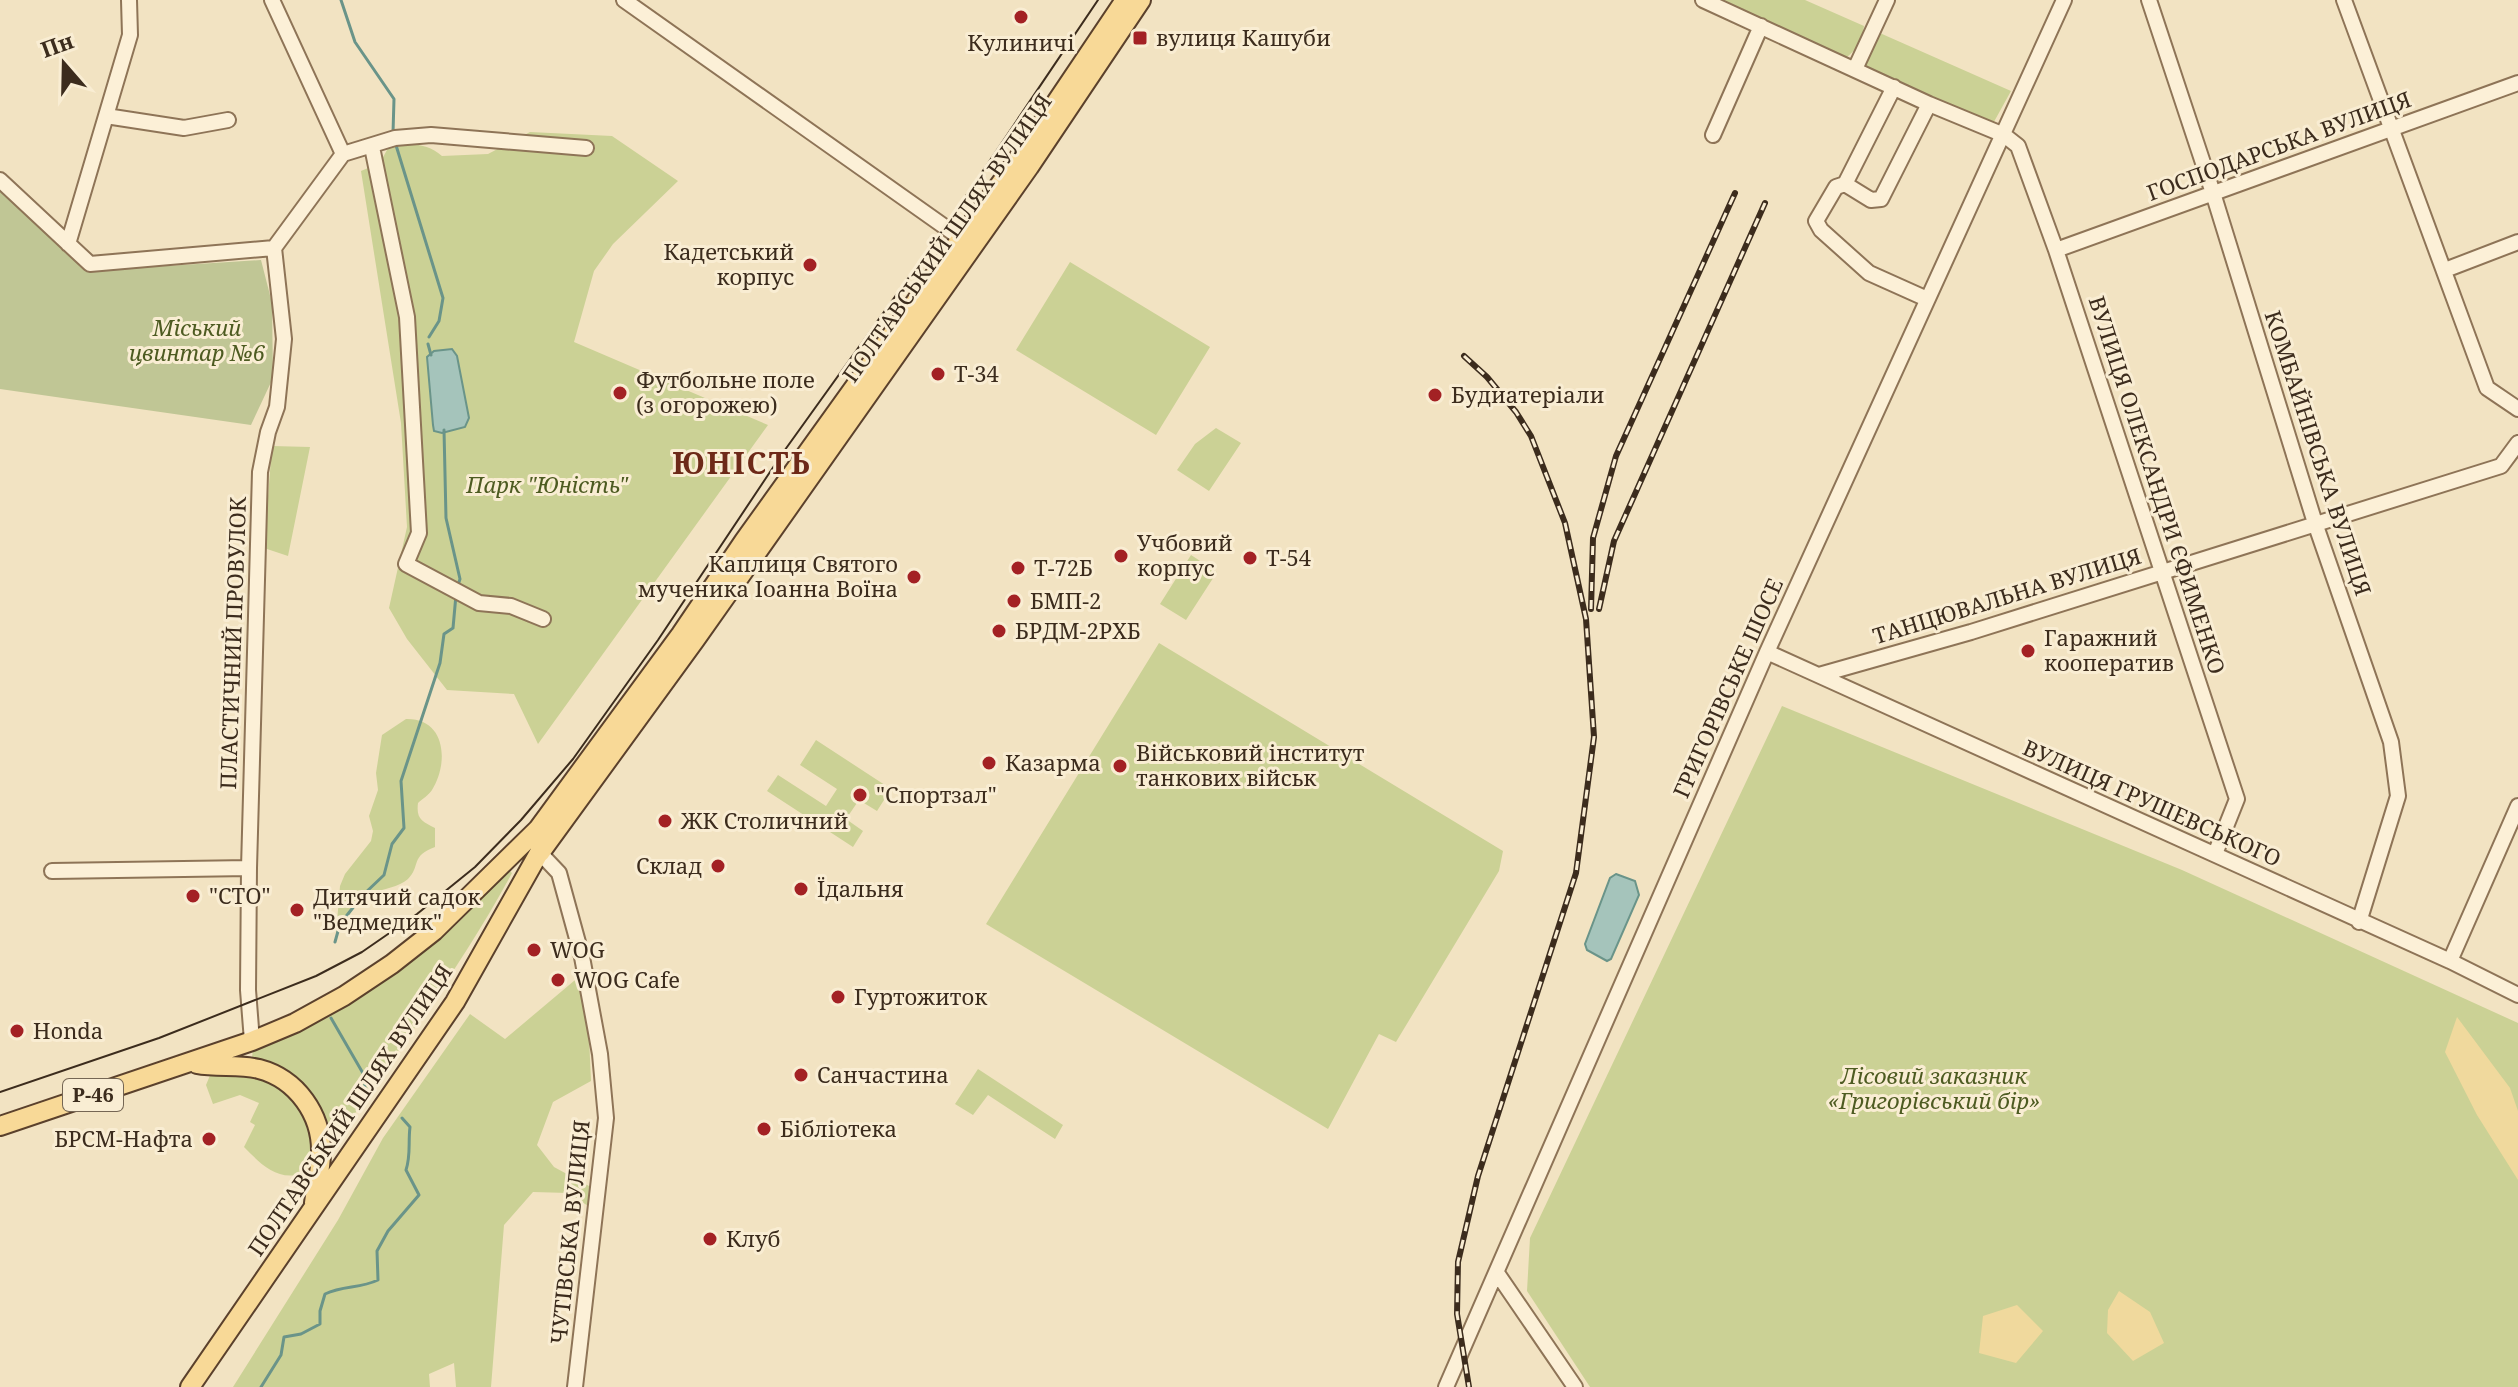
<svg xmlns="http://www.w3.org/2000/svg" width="2518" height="1387" font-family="'Noto Serif',serif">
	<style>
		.green { fill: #cbd195 }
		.sand { fill: #f0d99d }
		.cemetery { fill: #c0c695 }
		.water { fill: #a5c4bb; stroke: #6a9489; stroke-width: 2 }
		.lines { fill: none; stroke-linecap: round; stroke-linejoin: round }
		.stream { stroke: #6a9489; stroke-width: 3 }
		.minor-casing { stroke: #8e7457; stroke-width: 18 }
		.major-casing { stroke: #5b412c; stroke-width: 22 }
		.minor { stroke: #fcf0d7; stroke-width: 14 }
		.major { stroke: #f8d997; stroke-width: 18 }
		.tram { stroke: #3c2c1d; stroke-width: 2 }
		.rail-casing { stroke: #3c2c1d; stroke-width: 6 }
		.rail { stroke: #f9edd3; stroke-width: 3; stroke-dasharray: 9; stroke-linecap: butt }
		.poi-dot { fill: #a32124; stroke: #f9edd3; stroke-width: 3 }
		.labels { text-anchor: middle; stroke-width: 6; stroke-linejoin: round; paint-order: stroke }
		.shield { fill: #f9edd3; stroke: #756654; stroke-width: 2 }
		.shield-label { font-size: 20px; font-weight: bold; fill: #3c2c1d }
		.poi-label { font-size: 22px; fill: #3c2c1d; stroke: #f9edd3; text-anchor: start }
		.street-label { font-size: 22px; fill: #3c2c1d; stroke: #f9edd3 }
		.park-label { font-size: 22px; font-style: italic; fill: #4d5b21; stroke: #f9edd3 }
		.district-label { font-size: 30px; font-weight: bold; letter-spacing: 2px; fill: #6d2918; stroke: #f9edd3 }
	</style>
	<rect width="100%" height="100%" fill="#f2e3c2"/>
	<path class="green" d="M1707,0H1805L1864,26C1862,43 1854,53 1840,62Z
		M1873,30L2011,91L1990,129L1855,69Z
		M530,132L612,136L678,181L613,244L594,271L574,342L768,425L538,744L514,694L447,690L407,639L389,608L407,527L401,423L361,171L380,163L388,148C408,143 425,142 442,156L488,154Z
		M1070,262L1210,347L1156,435L1016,350Z
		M1216,428L1241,443L1209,491L1177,470L1195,444Z
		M272,446L310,447L288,556L264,548Z
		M1191,555L1217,572L1186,620L1160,604Z
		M1159,643L1503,851L1499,871L1396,1042L1379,1034L1328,1129L986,924Z
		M1782,706L2182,870L2518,1023V1387H1590L1527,1291L1530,1238Z
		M406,719C446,718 449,763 432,790C429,795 422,799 418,803C416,819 422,821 435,828V847C410,856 421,866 408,879C399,887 383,889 372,893C359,897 346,919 341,931L336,934L340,886L345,874L371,841L373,831L369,816L378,790L376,773L382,735Z
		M816,740L891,789L877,811L859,800L846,819L863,831L853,847L767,791L778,775L826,806L837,789L800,765Z
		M509,870L512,873C463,964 402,1045 344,1129L333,1130L314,1101L275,1068L252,1057L253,1050C320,1014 390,982 448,932C470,913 487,889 509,870Z
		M581,975L589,1037L591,1081L553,1102L537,1145L554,1167L589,1186L588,1206L569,1193L533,1192L504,1225L491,1387H456L454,1363L429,1374L430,1387H233L338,1220L383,1138L470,1014L505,1039Z
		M978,1069L1063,1125L1055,1139L988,1095L973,1115L955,1104Z
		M211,1073L264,1075L293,1095L312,1128L313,1153L301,1174C276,1181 260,1163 244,1147L255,1125L250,1122L259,1103L240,1095L213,1104L206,1085Z"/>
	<path class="sand" d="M2457,1017L2510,1088L2518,1111V1180L2477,1115L2445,1052Z
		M2119,1291L2150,1312L2164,1343L2133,1361L2107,1333L2108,1310Z
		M2017,1305L2043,1331L2016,1363L1979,1353L1983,1316Z"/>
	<path class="cemetery" d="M0,191L88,271L261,260L272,303L273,378L251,425L0,389Z"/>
	<path class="water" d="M452,349L457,356L469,418L465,427L442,433L434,431L433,425L427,357L434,351Z
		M1616,874L1635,881L1639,895L1611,959L1607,961L1587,950L1585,944L1610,878Z"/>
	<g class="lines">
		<path class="stream" d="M341,0L355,42L394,99L393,133
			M395,142L443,298L439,321L429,337
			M428,344L431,355
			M444,430L446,518L460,579L457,588
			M335,942L340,924L363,895L384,875L392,844L404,828L401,781L440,663L444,634L453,628L456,595
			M331,1018L364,1075L365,1088L368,1091
			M261,1387L281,1355L284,1337L301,1334L320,1324V1311L325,1294C344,1285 359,1289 378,1280L377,1251L388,1231L419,1195L406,1170C411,1155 408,1143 410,1127L402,1118"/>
		<g class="minor-casing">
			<path id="minor" d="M272,0L343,154
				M624,0L969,244
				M1703,0L1929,104L2004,135L2018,146L2056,250L2237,799L2215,854
				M2149,0L2213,193L2315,523L2391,742L2398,796L2359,922
				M2344,0L2487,388L2518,409
				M1855,69L1887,0
				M1894,87L1845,184L1836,187L1816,221L1821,230L1869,273L1927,299
				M106,116L184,128L228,120
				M1713,135L1761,26
				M372,147L407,317L419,533L406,564L479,603L511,606L543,619
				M0,180L90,264L274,248
				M1845,184L1871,200L1881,199L1929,104
				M68,244L130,35L129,0
				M2056,250L2518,83
				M2445,270L2518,242
				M1767,652L2450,961L2518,995
				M1819,675L1971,632L2501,466L2518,443
				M540,853L559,873L582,957L600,1054L606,1118L575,1387
				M52,871L249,868
				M2450,961L2518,806
				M252,1041L248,990L249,868L260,472L268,432L277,407L284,339L274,248L343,154L395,138L431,135L586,148
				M1497,1273L1575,1387
				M1446,1387L1767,652L2064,0"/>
		</g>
		<g class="major-casing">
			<path id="major" d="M540,853L695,640L1029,167L1141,0
				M197,1064C217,1068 239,1064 259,1069C297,1079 322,1115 321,1153C321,1170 316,1187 314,1203
				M0,1126L252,1041L295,1023L344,996L392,964L434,931L538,829L681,634L744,541L1016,162L1125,0
				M190,1387L455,1002L544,844"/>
		</g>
		<use href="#minor" class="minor"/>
		<use href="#major" class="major"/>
		<path class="tram" d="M0,1092L159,1038L316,976L362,952L417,914L475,867L521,820L573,759L658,640L782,454L945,227L1098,0"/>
		<g class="rail-casing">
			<path id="rail" d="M1464,356L1487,377L1516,412L1531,436L1565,523L1586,619L1594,737L1576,873L1478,1176L1458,1262L1457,1314L1469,1387
				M1591,609L1593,538L1616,456L1735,193
				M1599,609L1614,541L1765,203"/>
		</g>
		<use href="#rail" class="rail"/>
	</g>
	<g class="poi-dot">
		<circle cx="1021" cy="17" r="8"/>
		<rect x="1132" y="30" width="16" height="16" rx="4"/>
		<circle cx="810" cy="265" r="8"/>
		<circle cx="938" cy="374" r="8"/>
		<circle cx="620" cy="393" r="8"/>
		<circle cx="1435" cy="395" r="8"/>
		<circle cx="1121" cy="556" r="8"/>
		<circle cx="1250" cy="558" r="8"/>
		<circle cx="1018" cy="568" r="8"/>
		<circle cx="914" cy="577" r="8"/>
		<circle cx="1014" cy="601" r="8"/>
		<circle cx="999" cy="631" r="8"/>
		<circle cx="2028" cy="651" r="8"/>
		<circle cx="989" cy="763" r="8"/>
		<circle cx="1120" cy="766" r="8"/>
		<circle cx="860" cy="795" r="8"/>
		<circle cx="665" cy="821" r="8"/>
		<circle cx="718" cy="866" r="8"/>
		<circle cx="801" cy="889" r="8"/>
		<circle cx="193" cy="896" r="8"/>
		<circle cx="297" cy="910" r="8"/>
		<circle cx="534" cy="950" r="8"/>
		<circle cx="558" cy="980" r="8"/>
		<circle cx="838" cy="997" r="8"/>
		<circle cx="17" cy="1031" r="8"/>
		<circle cx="801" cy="1075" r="8"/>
		<circle cx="764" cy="1129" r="8"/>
		<circle cx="209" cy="1139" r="8"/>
		<circle cx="710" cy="1239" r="8"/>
	</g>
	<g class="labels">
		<rect class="shield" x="63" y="1079" width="60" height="32" rx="6"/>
		<g class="shield-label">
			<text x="93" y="1102">Р-46</text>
		</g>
		<g class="poi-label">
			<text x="1156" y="46">вулиця Кашуби</text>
			<text x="1021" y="51" text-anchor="middle">Кулиничі</text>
			<text x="794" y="260" text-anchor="end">Кадетський<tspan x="794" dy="25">корпус</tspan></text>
			<text x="954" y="382">T-34</text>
			<text x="636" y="388">Футбольне поле<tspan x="636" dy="25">(з огорожею)</tspan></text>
			<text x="1451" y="403">Будиатеріали</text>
			<text x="1137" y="551">Учбовий<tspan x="1137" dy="25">корпус</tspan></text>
			<text x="1266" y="566">Т-54</text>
			<text x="898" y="572" text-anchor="end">Каплиця Святого<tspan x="898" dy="25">мученика Іоанна Воїна</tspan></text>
			<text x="1034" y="576">Т-72Б</text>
			<text x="1030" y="609">БМП-2</text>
			<text x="1015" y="639">БРДМ-2РХБ</text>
			<text x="2044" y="646">Гаражний<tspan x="2044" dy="25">кооператив</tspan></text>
			<text x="1136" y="761">Військовий інститут<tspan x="1136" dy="25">танкових військ</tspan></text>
			<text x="1005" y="771">Казарма</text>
			<text x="876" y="803">"Спортзал"</text>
			<text x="681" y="829">ЖК Столичний</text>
			<text x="702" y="874" text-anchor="end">Склад</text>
			<text x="817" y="897">Їдальня</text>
			<text x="209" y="904">"СТО"</text>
			<text x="313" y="905">Дитячий садок<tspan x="313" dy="25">"Ведмедик"</tspan></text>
			<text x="550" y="958">WOG</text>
			<text x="574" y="988">WOG Cafe</text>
			<text x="854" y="1005">Гуртожиток</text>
			<text x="33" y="1039">Honda</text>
			<text x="817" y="1083">Санчастина</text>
			<text x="780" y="1137">Бібліотека</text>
			<text x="193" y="1147" text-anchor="end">БРСМ-Нафта</text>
			<text x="726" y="1247">Клуб</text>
		</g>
		<g class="street-label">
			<text transform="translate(2279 146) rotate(-20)" y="8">ГОСПОДАРСЬКА ВУЛИЦЯ</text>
			<text transform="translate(947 238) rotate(-55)" y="8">ПОЛТАВСЬКИЙ ШЛЯХ ВУЛИЦЯ</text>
			<text transform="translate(2318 453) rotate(72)" y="8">КОМБАЙНІВСЬКА ВУЛИЦЯ</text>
			<text transform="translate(2157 485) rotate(72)" y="8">ВУЛИЦЯ ОЛЕКСАНДРИ ЄФИМЕНКО</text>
			<text transform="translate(2007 596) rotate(-17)" y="8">ТАНЦЮВАЛЬНА ВУЛИЦЯ</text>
			<text transform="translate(233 643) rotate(-88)" y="8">ПЛАСТИЧНИЙ ПРОВУЛОК</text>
			<text transform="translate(1728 688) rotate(-66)" y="8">ГРИГОРІВСЬКЕ ШОСЕ</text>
			<text transform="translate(2152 803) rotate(24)" y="8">ВУЛИЦЯ ГРУШЕВСЬКОГО</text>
			<text transform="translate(350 1110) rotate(-56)" y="8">ПОЛТАВСЬКИЙ ШЛЯХ ВУЛИЦЯ</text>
			<text transform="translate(570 1232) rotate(-84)" y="8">ЧУТІВСЬКА ВУЛИЦЯ</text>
		</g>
		<g class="park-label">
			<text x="197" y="336">Міський<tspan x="197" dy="25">цвинтар №6</tspan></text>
			<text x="547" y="493">Парк "Юність"</text>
			<text x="1934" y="1084">Лісовий заказник<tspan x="1934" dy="25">«Григорівський бір»</tspan></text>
		</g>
		<g class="district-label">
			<text x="742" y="474">ЮНІСТЬ</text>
		</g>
	</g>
	<g transform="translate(64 64) rotate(340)" stroke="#f9edd3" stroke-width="6" paint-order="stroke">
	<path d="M0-6L14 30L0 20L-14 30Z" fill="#3c2c1d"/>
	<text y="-12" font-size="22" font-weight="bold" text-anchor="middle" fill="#3c2c1d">Пн</text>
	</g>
</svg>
